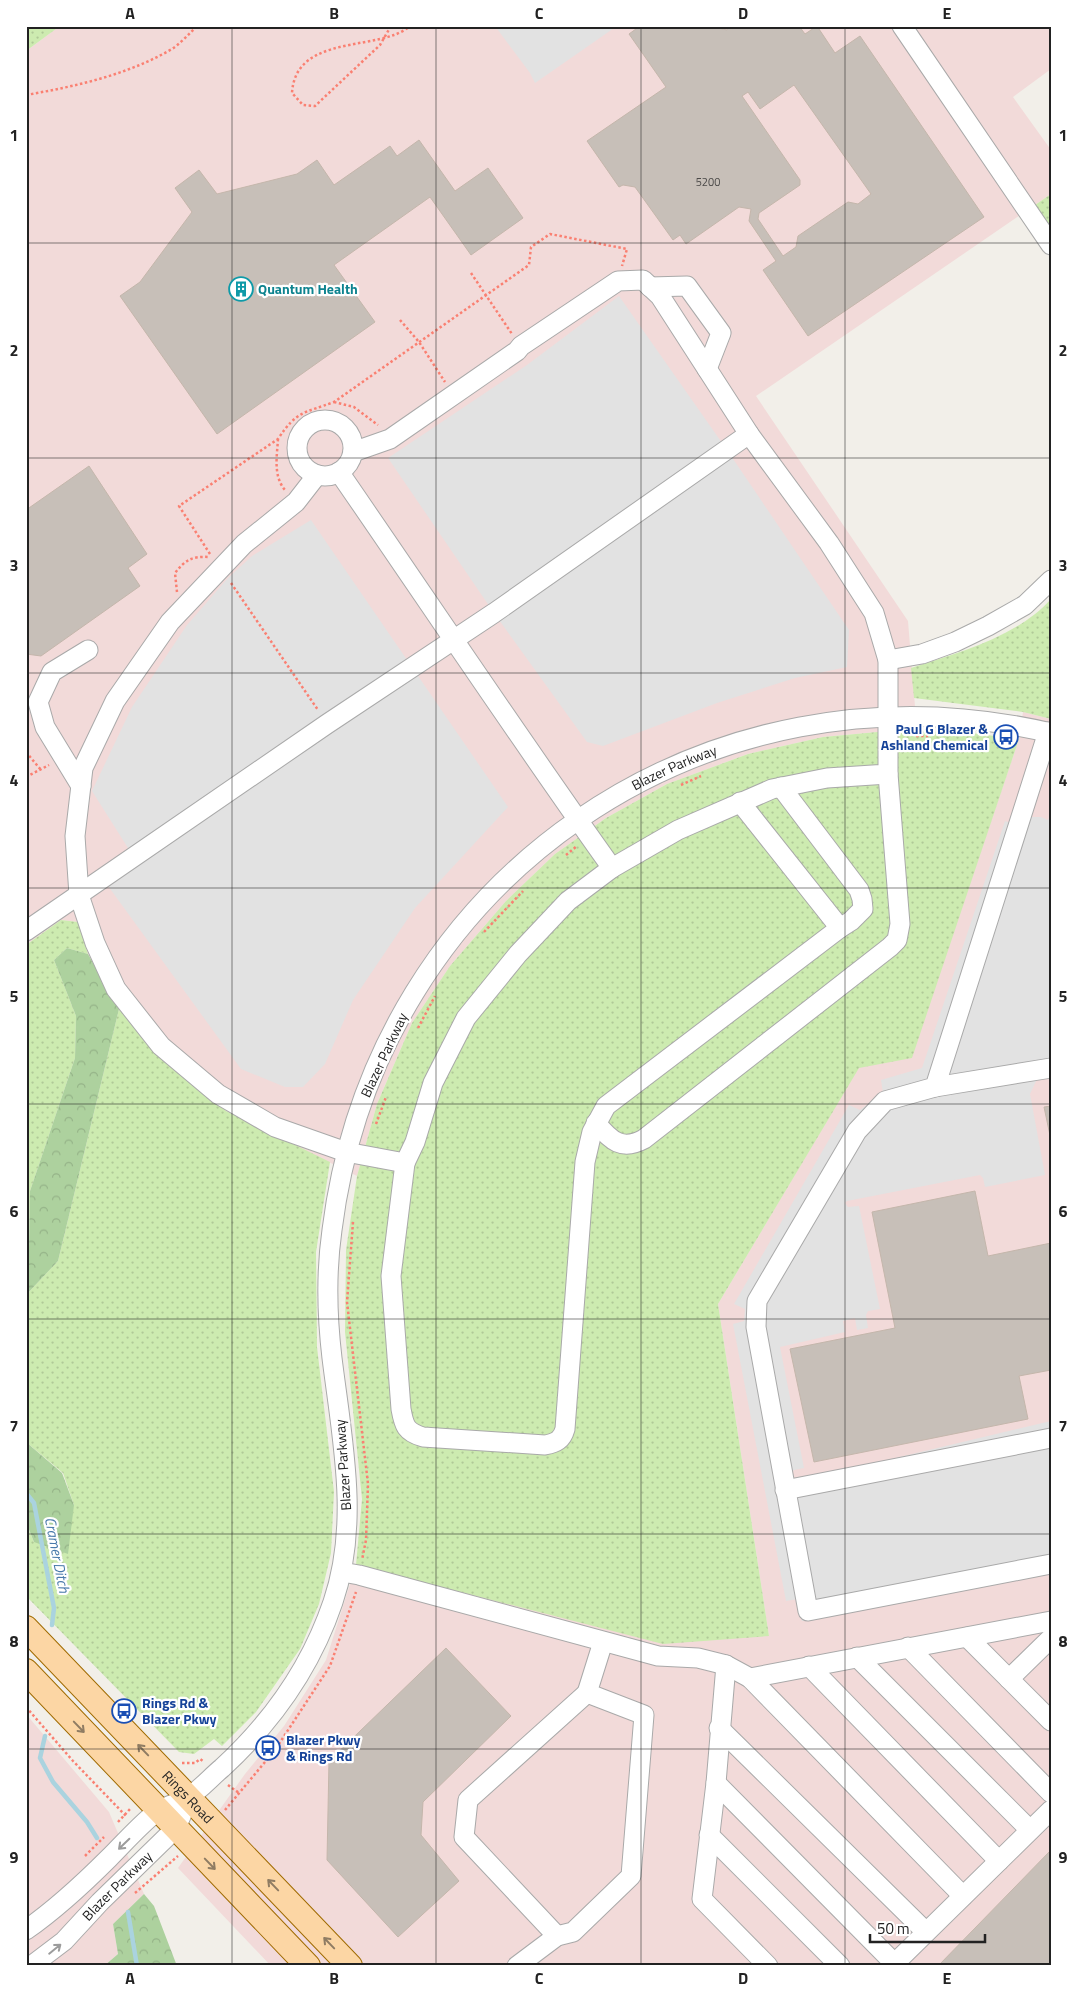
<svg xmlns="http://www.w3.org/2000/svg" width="1077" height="1992" font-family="'Titillium Web',sans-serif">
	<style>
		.commercial { fill: #f2dad9 }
		.grass { fill: url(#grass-dots) }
		.forest { fill: url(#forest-crowns) }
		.parking { fill: #e2e2e2 }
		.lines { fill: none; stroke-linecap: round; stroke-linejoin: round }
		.stream { stroke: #aad3df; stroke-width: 4.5 }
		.building { fill: #c7bfb8; stroke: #c4b6ab; fill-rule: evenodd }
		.minor-casing { stroke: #a9a9a9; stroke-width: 21 }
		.major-casing { stroke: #a06b00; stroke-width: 26 }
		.path { stroke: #fa8072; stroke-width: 2.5; stroke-dasharray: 2.5 2.5; stroke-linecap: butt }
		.minor { stroke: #fff; stroke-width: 19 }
		.major { stroke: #fcd6a4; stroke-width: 24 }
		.oneway { stroke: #8f7c63 }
		.oneway2 { stroke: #9c9c9c }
		.grid { fill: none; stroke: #222; stroke-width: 1; stroke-opacity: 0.55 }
		.labels { text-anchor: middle; stroke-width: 4.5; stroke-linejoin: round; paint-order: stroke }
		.number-label { font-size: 11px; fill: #4b4948 }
		.culture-label { font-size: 14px; font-weight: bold; fill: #0d838f; stroke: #fff; text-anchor: start }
		.transit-label { font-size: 14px; font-weight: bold; fill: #164399; stroke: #fff; text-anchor: start }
		.street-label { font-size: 14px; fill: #222; stroke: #fff }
		.water-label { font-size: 15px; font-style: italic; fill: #4a7aab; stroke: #fff }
		.neatline { fill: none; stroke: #222; stroke-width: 2 }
		.grid-label { font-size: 16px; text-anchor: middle; font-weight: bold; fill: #222 }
	</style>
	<defs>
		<pattern id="grass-dots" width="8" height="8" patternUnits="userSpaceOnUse" patternTransform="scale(1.25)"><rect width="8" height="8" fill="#cdebb0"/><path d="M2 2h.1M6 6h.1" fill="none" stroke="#b0c997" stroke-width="1.8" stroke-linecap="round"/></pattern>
		<pattern id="forest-crowns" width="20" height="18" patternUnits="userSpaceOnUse" patternTransform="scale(1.25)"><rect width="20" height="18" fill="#add19e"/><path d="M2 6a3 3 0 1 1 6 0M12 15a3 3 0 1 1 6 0" fill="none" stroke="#95b388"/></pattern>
	</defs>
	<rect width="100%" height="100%" fill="#f2efe9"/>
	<path class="commercial" d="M60,26H1051V69L1013,97L1051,150V194L756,396L908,621L917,731L899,730L823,737L748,754L667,784L606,818L555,854L506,901L450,966L412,1023L377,1104L357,1176L226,1111L169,1066L119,1009L88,954L77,922L61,920L26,945V51Z
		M1023,712L1051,719V1966H271L178,1868L245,1774L284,1726L326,1660L356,1565L769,1636L718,1304L859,1067L910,1058L1019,739Z
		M26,1714L109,1812L144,1894L113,1924L118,1954L104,1966H26Z"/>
	<path class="grass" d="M26,26H60L26,51Z
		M1051,194V227L1035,205Z
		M1051,599V719L1023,712L914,698L911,668C958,653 1017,637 1051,599Z
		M899,730L971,733L1019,739L912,1058L859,1068L718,1304L769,1636L663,1644L356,1565L362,1499L345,1332L346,1250L357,1176L377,1104L412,1023L450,966L506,901L555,854L606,818L667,784L748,754L823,737Z
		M61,920L78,922L88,954L67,948L54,960L76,1016L75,1058L30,1191L29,1248L26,1251V945Z
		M119,1009L169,1066L226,1111L330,1162L316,1252L317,1347L334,1492L331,1553L319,1604L300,1649L256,1712L222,1746L214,1739L194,1754L179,1752L26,1596V1522L34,1542L74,1505L63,1473L26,1442V1295L58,1261Z"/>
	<path class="forest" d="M67,948L88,954L119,1009L58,1261L26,1295V1251L29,1248L30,1191L75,1058L76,1016L54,960Z
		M26,1442L62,1473L74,1505L68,1554L34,1542L26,1522Z
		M144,1894L154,1906L177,1966H104L118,1954L113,1924Z"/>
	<path class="parking" d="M495,26H617L535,83L530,73Z
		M619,296L727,450L849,630L847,667L795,678L717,703L603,746L587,742L494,613L388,458L527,365Z
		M311,520L508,807L415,908L353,1000L325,1064L303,1087H285L241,1069L103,879L128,848L92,791L132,707L187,625L228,578L252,556Z
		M1051,812V1075L1038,1077L1030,1094L1045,1175L985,1187L983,1178L980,1175L847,1201L845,1203L848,1207L859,1206L880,1309L868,1311L866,1315L868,1328L857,1330L855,1318L843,1321L845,1332L780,1347L804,1468L794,1470L791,1474L795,1479L820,1476L1051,1421V1571L802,1621L797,1607L801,1604L798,1599L786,1601L733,1324L744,1321L745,1309L734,1304L849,1105L860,1110L883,1093L881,1080L922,1068L1005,821L1013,824L1017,817H1041L1048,820Z"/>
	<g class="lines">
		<path class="stream" d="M26,1493L34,1503L54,1608L52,1625
			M45,1736L40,1758L53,1782L87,1822L97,1838
			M128,1912L137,1966"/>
	</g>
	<path class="building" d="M640,26H710L727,30L728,26H799L805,34L817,26L835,53L860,36L984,217L808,336L763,270L776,261L749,221L751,209L739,207L686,244L680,235L673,240L635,187L623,185L619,187L587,141L666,87L629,34ZM794,85L871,194L858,204L848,202L798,236L796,247L783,256L758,219L759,213L800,185V180L742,96L748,92L760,109Z
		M419,140L455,191L488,168L523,218L471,255L430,197L334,265L375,322L217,434L120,296L140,282L192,212L175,188L199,170L217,194L297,174L317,160L334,185L390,146L397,156Z
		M89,466L147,554L128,568L140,586L41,656L26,654V510Z
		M1051,1106V1140L1044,1107Z
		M975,1191L988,1256L1051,1243V1370L1019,1376L1028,1419L814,1462L790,1349L895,1328L872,1212Z
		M446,1648L511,1716L423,1802L421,1835L459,1881L398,1937L327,1860L329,1761Z
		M1051,1850V1966H938Z"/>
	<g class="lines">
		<g class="minor-casing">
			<g id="minor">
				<path d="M902,26L1051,245"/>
				<path d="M650,287L687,286L721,333L707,369"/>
				<circle cx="325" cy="448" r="28"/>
				<path d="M353,452L390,439L517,351L521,346L618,281L643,280L660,296L749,434"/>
				<path d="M317,475L296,502L244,544L170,622L115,701L83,768L75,836L79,895L95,943L116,989L161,1046L218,1094L275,1127L346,1152L405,1163L415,1142L433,1083L466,1018L518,954L568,901L612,868"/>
				<path d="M888,660L922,654L955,642L988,626L1025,605L1051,580"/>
				<path d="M1048,732L935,1087L885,1101L857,1131L757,1301L756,1327L808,1611L1051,1564"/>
				<path d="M81,786L45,727L38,702L52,672L88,650"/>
				<path d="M781,787L859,890L862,899L863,909L851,921L840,928"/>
				<path d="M26,931L327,724L494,613L749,434L829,543L874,613L888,660V774L827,778L772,789L678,830L612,868C519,738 430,604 339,472"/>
				<path d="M935,1087L1051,1068"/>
				<path d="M596,1123C611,1141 622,1151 644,1139L890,947L897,940L900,924L888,774"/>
				<path d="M405,1163L391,1276L401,1409C404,1426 406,1432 423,1437L545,1445C556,1443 562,1440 565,1429L585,1162L592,1132L606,1106L840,928L740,802"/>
				<path d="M785,1490L1051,1438"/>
				<path d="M342,1572L359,1575L658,1656L698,1658L726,1665L750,1678L1051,1621"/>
				<path d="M967,1637L1051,1721"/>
				<path d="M908,1647L1051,1793"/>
				<path d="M857,1657L1030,1830"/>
				<path d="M726,1665L716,1783L702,1899L768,1966"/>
				<path d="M809,1666L999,1861"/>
				<path d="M750,1678L963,1896"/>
				<path d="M1009,1679L1051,1638"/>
				<path d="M719,1728L926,1932"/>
				<path d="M716,1783L895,1964"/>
				<path d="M709,1835L840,1966"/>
				<path id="s1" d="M26,1930C56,1909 83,1884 109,1858C124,1843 138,1827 155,1813C164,1806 177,1804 187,1798C200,1790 211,1777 222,1768C272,1722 311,1667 333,1602C360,1523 342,1439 332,1358C327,1316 326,1272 332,1230C376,878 707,652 1051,733"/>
				<path d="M557,1936L464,1837L468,1800L587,1693"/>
				<path id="s2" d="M31,1966L64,1941L100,1902L176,1828L189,1797"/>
				<path d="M517,1966L557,1936L573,1932L631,1876L644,1715L587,1693L603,1642"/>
				<path d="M892,1966L1051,1810"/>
			</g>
		</g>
		<g class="major-casing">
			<g id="major">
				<path id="s3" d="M26,1628L350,1966"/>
				<path d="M26,1671L308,1966"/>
			</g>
		</g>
		<path class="path" d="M391,26L380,45L315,106L303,105L292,93C295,41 359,48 394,35C400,33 406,29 411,26
			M26,95C77,86 127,75 172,49C181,43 189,34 197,26
			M471,273L512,334
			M400,320L419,342L445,382
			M334,402L354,407L378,425
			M278,439C277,456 273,476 285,490
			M210,554L179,506L278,439C297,410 305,413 334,402L529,265L531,247L550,234L627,249L622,266
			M231,583L318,710
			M177,592L175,573C185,560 192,556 209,557
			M916,736H928
			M26,752L41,770
			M26,777L49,765
			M681,785L701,776
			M566,855L577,846
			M484,932L523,891
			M418,1028L435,996
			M376,1124L386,1097
			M353,1222L347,1302L368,1484L366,1540L362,1560
			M26,1707L73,1761L126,1816
			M182,1763H195L200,1759L204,1762
			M228,1785L239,1793
			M225,1810L275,1750L330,1666L356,1592
			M118,1822L131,1808
			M85,1856L104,1837
			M135,1893L178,1856"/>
		<use href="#minor" class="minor"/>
		<use href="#major" class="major"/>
	</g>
	<defs><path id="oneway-shaft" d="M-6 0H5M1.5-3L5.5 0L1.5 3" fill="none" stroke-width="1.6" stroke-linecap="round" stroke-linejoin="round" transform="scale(1.25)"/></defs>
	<g class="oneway">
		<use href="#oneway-shaft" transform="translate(79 1727) rotate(46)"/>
		<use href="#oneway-shaft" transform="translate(143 1750) rotate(-134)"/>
		<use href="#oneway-shaft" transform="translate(210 1864) rotate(46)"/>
		<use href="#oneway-shaft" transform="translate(273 1885) rotate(-134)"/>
		<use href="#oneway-shaft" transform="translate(329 1943) rotate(-134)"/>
	</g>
	<g class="oneway2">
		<use href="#oneway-shaft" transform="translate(124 1844) rotate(136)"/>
		<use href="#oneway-shaft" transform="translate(55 1949) rotate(-39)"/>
	</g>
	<path class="grid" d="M232,26V1966M436,26V1966M641,26V1966M845,26V1966M26,243H1051M26,458H1051M26,673H1051M26,888H1051M26,1104H1051M26,1319H1051M26,1534H1051M26,1749H1051"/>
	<defs>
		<g id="building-ring" transform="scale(1.25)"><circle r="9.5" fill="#fff" stroke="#0f9aa8" stroke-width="1.5"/><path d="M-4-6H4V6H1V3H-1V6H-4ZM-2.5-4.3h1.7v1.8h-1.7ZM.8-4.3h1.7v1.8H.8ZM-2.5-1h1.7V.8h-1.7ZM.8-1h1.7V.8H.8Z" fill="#0f9aa8"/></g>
		<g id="bus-ring" transform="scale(1.25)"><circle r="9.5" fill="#fff" stroke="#1a4fb4" stroke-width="1.5"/><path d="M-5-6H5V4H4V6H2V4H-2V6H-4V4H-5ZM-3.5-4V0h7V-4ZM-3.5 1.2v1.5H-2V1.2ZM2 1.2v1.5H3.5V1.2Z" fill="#1a4fb4"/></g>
	</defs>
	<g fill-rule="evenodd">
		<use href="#building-ring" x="241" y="289"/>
		<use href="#bus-ring" x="1006" y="737"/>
		<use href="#bus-ring" x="124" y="1711"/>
		<use href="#bus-ring" x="268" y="1748"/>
	</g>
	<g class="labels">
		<g class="number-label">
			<text x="708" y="186">5200</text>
		</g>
		<g class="culture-label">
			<text x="258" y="294">Quantum Health</text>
		</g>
		<g class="transit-label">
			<text x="988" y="734" text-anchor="end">Paul G Blazer &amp;<tspan x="988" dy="16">Ashland Chemical</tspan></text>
			<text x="142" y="1708">Rings Rd &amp;<tspan x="142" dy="16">Blazer Pkwy</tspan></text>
			<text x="286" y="1745">Blazer Pkwy<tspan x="286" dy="16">&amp; Rings Rd</tspan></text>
		</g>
		<g class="street-label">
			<text dy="5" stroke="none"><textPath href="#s1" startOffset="1435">Blazer Parkway</textPath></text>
			<text transform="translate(384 1055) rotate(-65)" y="5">Blazer Parkway</text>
			<text transform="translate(343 1465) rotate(-94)" y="5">Blazer Parkway</text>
			<text dy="5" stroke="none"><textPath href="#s3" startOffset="234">Rings Road</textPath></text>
			<text dy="5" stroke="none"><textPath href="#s2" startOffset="118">Blazer Parkway</textPath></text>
		</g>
		<g class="water-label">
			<text transform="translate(57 1555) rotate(79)" y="5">Cramer Ditch</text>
		</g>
	</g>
	<rect width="1077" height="1992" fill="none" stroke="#ffffff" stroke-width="55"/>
	<path d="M870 1934v8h115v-8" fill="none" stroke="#222222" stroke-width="2.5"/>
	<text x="877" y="1934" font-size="15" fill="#222222" stroke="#ffffff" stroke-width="4" paint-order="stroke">50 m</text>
	<rect x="28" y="28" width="1022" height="1936" class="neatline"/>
	<g class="grid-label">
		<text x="130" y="19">A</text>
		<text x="334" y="19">B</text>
		<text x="539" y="19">C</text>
		<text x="743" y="19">D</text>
		<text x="947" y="19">E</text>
		<text x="14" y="141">1</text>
		<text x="1063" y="141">1</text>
		<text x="14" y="356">2</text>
		<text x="1063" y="356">2</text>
		<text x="14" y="571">3</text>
		<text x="1063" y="571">3</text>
		<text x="14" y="786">4</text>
		<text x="1063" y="786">4</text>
		<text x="14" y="1002">5</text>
		<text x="1063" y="1002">5</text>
		<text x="14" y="1217">6</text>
		<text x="1063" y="1217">6</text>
		<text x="14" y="1432">7</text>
		<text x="1063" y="1432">7</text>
		<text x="14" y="1647">8</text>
		<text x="1063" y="1647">8</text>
		<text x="14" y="1863">9</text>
		<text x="1063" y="1863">9</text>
		<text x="130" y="1984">A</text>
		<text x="334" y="1984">B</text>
		<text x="539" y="1984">C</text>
		<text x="743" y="1984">D</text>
		<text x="947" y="1984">E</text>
	</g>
</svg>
